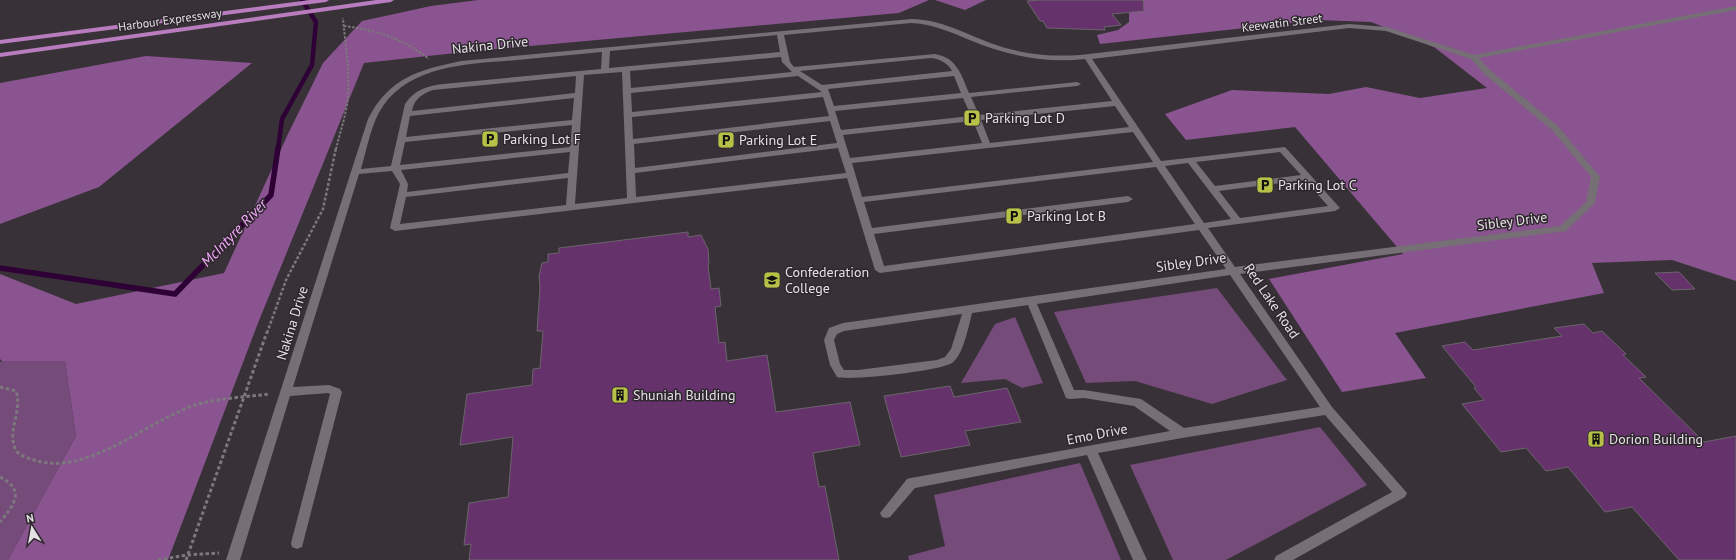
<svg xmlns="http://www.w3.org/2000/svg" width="1736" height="560" font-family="'PT Sans',sans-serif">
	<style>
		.green { fill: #754b7a }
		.forest { fill: #89548f }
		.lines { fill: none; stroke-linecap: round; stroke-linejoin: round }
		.stream-far1 { stroke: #2f0035; stroke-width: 4.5 }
		.stream { stroke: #2f0035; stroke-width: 5.5 }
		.building { fill: #65326b; stroke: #6b646c }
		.path-far2 { stroke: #7d787d; stroke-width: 2; stroke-dasharray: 2.5 1.5; stroke-linecap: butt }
		.path-far1 { stroke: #7d787d; stroke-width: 2.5; stroke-dasharray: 3 2; stroke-linecap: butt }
		.path { stroke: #7d787d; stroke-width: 3; stroke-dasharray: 3.5 2.5; stroke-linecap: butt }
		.minor { fill: #766f76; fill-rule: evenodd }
		.major { fill: #b87cbf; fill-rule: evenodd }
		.labels { text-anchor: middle; stroke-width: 3; stroke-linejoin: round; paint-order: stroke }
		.far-street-label { font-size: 12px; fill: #e4e0e4; stroke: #2e282e }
		.street-label { font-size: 14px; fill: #e4e0e4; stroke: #2e282e }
		.poi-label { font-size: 14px; fill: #e4e0e4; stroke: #2e282e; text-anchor: start }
		.water-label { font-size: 15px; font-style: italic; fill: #f5aafd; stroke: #2e282e }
	</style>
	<rect width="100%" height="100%" fill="#383238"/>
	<path class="green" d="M1217,288L1287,380L1212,404L1135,381L1086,383L1054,312Z
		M1015,317L1043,383L1022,388L1005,379L961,383L995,324Z
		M2,361H65L76,436L8,560H0V362Z
		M1320,427L1367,485L1226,560H1173L1130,465Z
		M1080,463L1121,560H909L908,556L945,546L934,495Z"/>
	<path class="forest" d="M478,0H929L899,13L474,51L364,63L258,323L168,560H8L76,436L65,361H2L0,359V274L76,304L224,273L288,134L323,63L362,21L431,6Z
		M935,0H986L965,10Z
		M1119,0H1736V281L1672,260L1592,263L1604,293L1395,333L1426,378L1342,392L1269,279L1403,254L1295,127L1186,140L1165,114L1232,90L1329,94L1366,87L1420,98L1487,88L1434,47L1371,22L1317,20L1100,44L1097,35L1118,30L1129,22V13Z
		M146,56L252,63L99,187L0,224V83Z"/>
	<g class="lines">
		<path class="stream-far1" d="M278,149L282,119L312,65L316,22L302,0"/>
		<path class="stream" d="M0,268L175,294L271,195L278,148"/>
	</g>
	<path class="building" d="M1040,0H1143L1144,11L1112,14L1121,25L1104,27L1105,30L1047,28L1043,21H1040L1027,1Z
		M688,232V237L701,235L708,249L709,263L708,266L711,289L719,288L721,306L715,307L719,343L725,342L727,361L767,355L776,412L850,402L860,445L813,453L819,487L825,486L839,560H469L471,544L464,545L469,503L508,497L513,437L460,445L467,394L532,385L533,369L540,368L543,331H537L540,288L539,276L542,263L548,262V254L559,253V248Z
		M1679,272L1695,289L1672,290L1655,273Z
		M1584,324L1593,333L1602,331L1626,354L1623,355L1646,377L1639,378L1704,442L1736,436V560H1679L1632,507L1605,512L1568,467L1546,471L1526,448L1501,452L1462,404L1484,400L1474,388L1476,387L1442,346L1465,342L1473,350L1562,336L1554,328Z
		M950,386L954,397L1007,388L1021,422L965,431L970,445L901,457L884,396Z"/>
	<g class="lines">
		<path class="path-far2" d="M344,26C376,30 404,39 429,59
			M336,149C340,132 347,113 348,95C350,69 345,44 343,18"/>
		<path class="path-far1" d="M267,333L286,280L323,209L336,148"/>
		<path class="path" d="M0,387L16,391C23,411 6,432 16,450C19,456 28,458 34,460C86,477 145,423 192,406C217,398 244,397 270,394
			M0,477C26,490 14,505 0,522
			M158,560L187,555L219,553
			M186,560L267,332"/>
		<path class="minor" d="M1736,6V10L1479,58L1490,70L1558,126L1600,177L1595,203L1566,231L1240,274L1332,407L1407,493L1405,497L1293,560H1274L1276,556L1392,492L1325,415L1182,438L1098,453L1147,560H1133L1087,455L915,488L890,517L886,518L882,517L880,513L907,479L911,478L1170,431L1134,406L1084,398L1070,399L1066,398L1028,305L972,313C969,325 963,356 952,363C939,371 851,381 837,377L830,365L824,340L829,328L843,323L1226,269L1199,230L880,273L875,270L847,178L395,231L390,228L400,184L392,171L359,174L293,387L329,385L340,389L342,392L303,543L302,547L297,549L292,547L291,543L330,394L328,393L290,396L240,560H226L368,119C389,78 418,70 461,61L911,19C940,19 966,34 993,44C1021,54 1050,57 1080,55L1349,24L1387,27L1474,55ZM911,23C936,24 959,36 982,45C1015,57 1050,63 1085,59L1112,101L979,115L971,97L1077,86L1081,84L1077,82L969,93C961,74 957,58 935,54L794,67L790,62L784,35ZM1349,28L1386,31L1471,59L1484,74L1552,130L1591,177L1586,202L1560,226L1235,267L1208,228L1335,211L1340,208L1285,147L1161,161L1092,59ZM777,35L780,52L609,68L610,51ZM602,52L601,69L443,84C427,86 414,90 405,104L391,166L361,169C367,149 371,123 383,106C412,64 472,64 517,60C545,57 574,55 602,52ZM781,57L782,62L792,72L631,88L630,71ZM931,58C940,59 948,63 952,71L822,85L800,71ZM622,72L627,198L575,204L584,75ZM576,76L575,93L412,111C414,99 422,94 433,90ZM798,76L822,92L632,112L631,93ZM954,76L961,93L834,106L828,89ZM823,97L829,116L633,139L632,117ZM574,98L572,120L406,137L410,116ZM963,98L971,116L841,130L835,111ZM1115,106L1129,127L990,143L981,120ZM830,121L837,143L635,168L634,144ZM973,121L982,143L850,158L843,135ZM572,125L570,147L400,165L405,142ZM1133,132L1153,162L862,197L852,163ZM838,148L846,173L636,197L635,173ZM570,152L568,173L407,192L408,184L401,170ZM1280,152L1301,175L1215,186L1196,162ZM1188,163L1231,219L1204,223L1165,166ZM1156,167L1195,224L884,266L874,234L1128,202L1133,199L1128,196L872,228L864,202ZM568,178L566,205L400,224L406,197ZM1305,180L1328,206L1240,218L1219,191ZM1230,275L1320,407L1184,428L1141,399L1084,390H1074L1037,304ZM962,314L951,349L945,357L937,360L858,370H844L840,364L834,340L837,334L844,331Z"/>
		<path class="major" d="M310,0H329L326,2L0,44V40Z
			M376,0H394L391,2L0,57V53Z"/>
	</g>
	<defs>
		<g id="parking-square" transform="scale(0.9)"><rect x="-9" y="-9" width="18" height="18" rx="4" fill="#b8c147" stroke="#2e282e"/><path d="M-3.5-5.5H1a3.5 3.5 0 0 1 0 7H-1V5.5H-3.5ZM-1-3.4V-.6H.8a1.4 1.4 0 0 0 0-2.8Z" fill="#111"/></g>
		<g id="university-square" transform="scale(0.9)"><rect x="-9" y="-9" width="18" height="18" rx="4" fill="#b8c147" stroke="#2e282e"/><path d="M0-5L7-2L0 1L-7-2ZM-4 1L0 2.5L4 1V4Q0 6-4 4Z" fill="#111"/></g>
		<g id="building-square" transform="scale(0.9)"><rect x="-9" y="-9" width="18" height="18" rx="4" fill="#b8c147" stroke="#2e282e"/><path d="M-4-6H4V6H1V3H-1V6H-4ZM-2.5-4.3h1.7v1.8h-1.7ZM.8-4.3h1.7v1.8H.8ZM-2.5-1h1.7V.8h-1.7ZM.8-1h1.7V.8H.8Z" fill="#111"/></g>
	</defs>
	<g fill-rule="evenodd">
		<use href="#parking-square" x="972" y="118"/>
		<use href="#parking-square" x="490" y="139"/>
		<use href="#parking-square" x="726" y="140"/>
		<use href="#parking-square" x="1265" y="185"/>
		<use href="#parking-square" x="1014" y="216"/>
		<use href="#university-square" x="772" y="280"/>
		<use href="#building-square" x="620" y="395"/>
		<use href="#building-square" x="1596" y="439"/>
	</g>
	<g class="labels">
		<g class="far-street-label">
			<text transform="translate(170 20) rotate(-8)" y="4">Harbour Expressway</text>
			<text transform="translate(1282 23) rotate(-7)" y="4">Keewatin Street</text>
		</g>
		<g class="street-label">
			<text transform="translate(490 45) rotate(-6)" y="5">Nakina Drive</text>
			<text transform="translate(1512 221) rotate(-7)" y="5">Sibley Drive</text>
			<text transform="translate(1191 262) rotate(-8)" y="5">Sibley Drive</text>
			<text transform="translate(1272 301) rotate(56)" y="5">Red Lake Road</text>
			<text transform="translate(292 323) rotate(-73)" y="5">Nakina Drive</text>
			<text transform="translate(1097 434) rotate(-11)" y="5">Emo Drive</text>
		</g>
		<g class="poi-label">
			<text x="985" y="123">Parking Lot D</text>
			<text x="503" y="144">Parking Lot F</text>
			<text x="739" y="145">Parking Lot E</text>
			<text x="1278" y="190">Parking Lot C</text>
			<text x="1027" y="221">Parking Lot B</text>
			<text x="785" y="277">Confederation<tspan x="785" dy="16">College</tspan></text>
			<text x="633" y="400">Shuniah Building</text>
			<text x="1609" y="444">Dorion Building</text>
		</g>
		<g class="water-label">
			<text transform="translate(234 233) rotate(-46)" y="5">McIntyre River</text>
		</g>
	</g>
	<g transform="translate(32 528) rotate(349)" stroke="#2e282e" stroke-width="3" paint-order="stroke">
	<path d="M0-3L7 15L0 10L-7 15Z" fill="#e4e0e4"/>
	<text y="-6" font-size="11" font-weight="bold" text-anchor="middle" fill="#e4e0e4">N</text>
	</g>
</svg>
